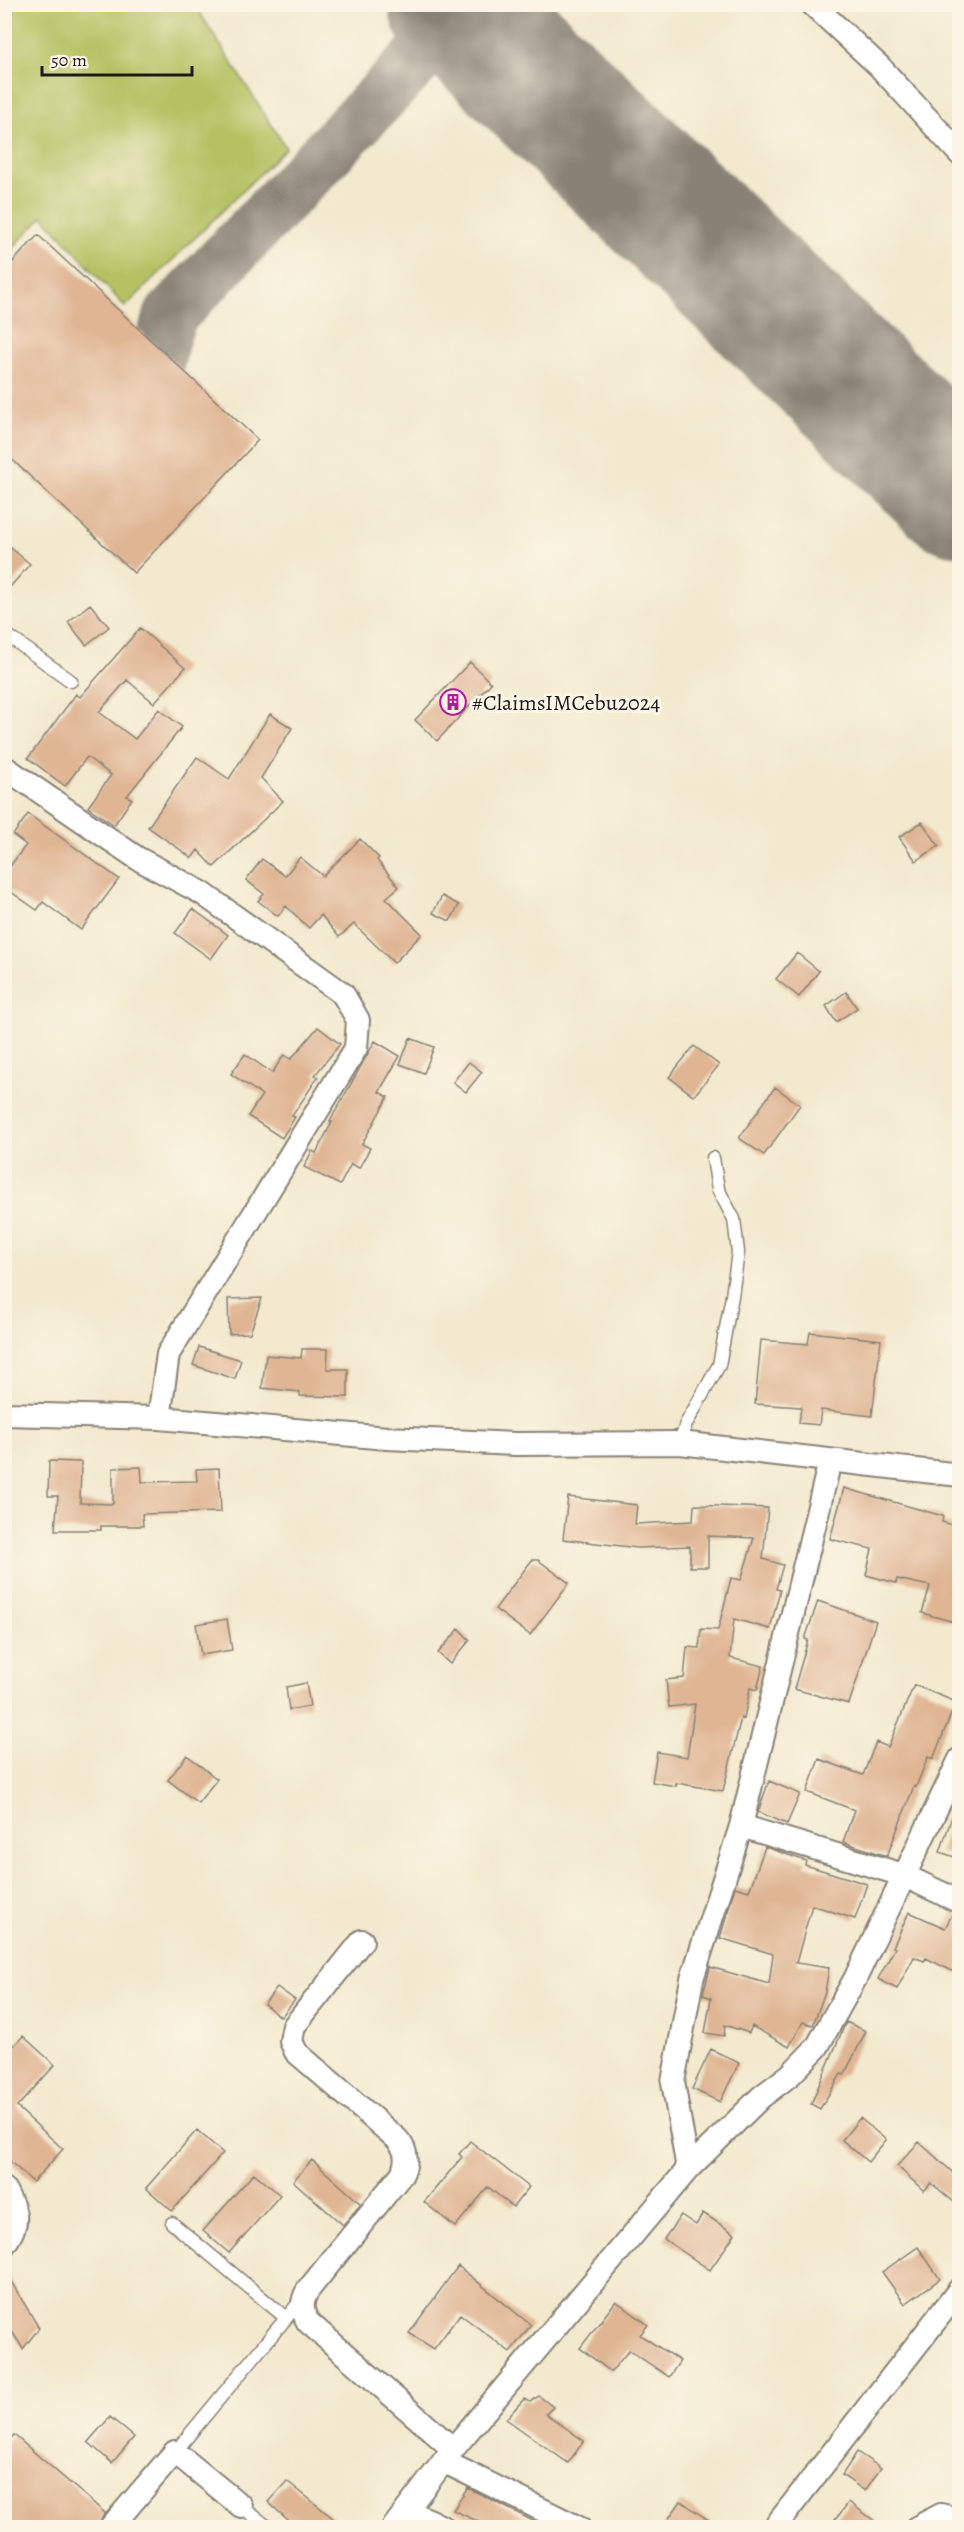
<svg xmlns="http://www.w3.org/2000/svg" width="964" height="2532" font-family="Alegreya,serif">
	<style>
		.green { fill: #b5c264; stroke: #686f40; stroke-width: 1.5 }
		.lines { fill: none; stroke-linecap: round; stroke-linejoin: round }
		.taxiway { stroke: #878275; stroke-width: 54 }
		.runway { stroke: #878275; stroke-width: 135 }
		.building { fill: #dfb593 }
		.lane-casing { stroke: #878275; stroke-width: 15 }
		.street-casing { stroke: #878275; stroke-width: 26 }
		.lane { stroke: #fff; stroke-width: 12 }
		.street { stroke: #fff; stroke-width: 22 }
		.labels { text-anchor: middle; stroke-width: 6; stroke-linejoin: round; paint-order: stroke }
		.poi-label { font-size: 22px; fill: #1c1c1c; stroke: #fcf5e5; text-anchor: start }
	</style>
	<rect width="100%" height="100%" fill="#fcf5e5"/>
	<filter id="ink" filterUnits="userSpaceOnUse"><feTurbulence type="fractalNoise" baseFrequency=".0167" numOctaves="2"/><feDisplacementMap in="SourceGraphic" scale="12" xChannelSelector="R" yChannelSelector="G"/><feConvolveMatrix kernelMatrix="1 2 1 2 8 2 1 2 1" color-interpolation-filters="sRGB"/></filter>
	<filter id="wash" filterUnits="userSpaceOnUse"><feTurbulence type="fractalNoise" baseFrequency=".008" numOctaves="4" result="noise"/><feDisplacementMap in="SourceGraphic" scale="24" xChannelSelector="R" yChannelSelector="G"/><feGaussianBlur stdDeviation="1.35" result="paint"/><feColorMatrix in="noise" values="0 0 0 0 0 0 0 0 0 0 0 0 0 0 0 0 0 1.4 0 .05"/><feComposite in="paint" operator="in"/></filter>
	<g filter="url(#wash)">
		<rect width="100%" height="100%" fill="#f2e9ce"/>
		<path class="green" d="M5,4L195,5L286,148L125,307L43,216L5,256Z"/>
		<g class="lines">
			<path class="taxiway" d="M153,422C154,382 156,352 171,315L429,47L452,33L481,28"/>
			<path class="runway" d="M456,4L960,489"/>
		</g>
		<g id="blocks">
			<path class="building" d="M38,235L258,440L134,573L4,452V271Z
				M4,542L30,564L4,594Z
				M90,604L109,627L86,645L68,622Z
				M140,628L185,668L154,703L127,680L99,712L135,739L159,709L182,727L127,796L132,799L114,825L88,807L111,775L87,757L65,786L28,758L76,694L80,697Z
				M470,662L491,683L437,741L415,720Z
				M270,714L292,728L261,778L283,801L214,867L198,850L192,858L148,827L197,757L229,779Z
				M28,814L119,879L81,930L43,902L37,910L4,887V874L26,845L13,835Z
				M922,822L939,846L916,861L899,837Z
				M360,839L379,858L377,860L399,887L386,898L422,934L394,963L354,924L339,937L321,915L309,928L286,906L278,916L258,901L264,894L246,880L262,859L285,876L300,857L323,876Z
				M442,896L459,905L450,921L433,913Z
				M193,909L228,935L211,959L175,933Z
				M797,953L819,971L799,997L776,979Z
				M846,992L857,1008L836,1022L826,1006Z
				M318,1027L340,1044L315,1075L318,1077L292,1116L295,1117L282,1138L248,1116L262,1095L231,1074L245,1054L272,1073L284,1055L291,1059Z
				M410,1038L434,1047L424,1073L400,1064Z
				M375,1041L400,1056L379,1092L388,1097L362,1144L370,1148L359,1168L351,1164L340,1185L304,1167L312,1151L316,1153L332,1122L330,1121Z
				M694,1046L719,1065L694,1096L669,1077Z
				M469,1062L482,1072L466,1092L453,1082Z
				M775,1087L800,1105L764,1155L739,1138Z
				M262,1298L250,1333L229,1334L228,1299Z
				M810,1332L881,1340L872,1416L821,1410L819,1425L799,1423L801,1407L755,1404L761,1340L808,1344Z
				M199,1347L241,1360L235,1379L193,1365Z
				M302,1349H328L327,1369H348V1397L300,1396V1392L262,1388L266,1355L301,1358Z
				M49,1461L81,1462L80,1503L113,1504V1468L141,1467L142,1482L197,1481L196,1469L219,1468L221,1512L142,1514L143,1526H101V1530H55L58,1496H48Z
				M844,1488L943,1516L942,1522L960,1527V1603L954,1622L922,1613L930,1586L897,1579L896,1583L866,1575L872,1549L830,1539Z
				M568,1497L637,1505L635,1524L693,1521L694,1505L768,1508L763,1559L783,1565L776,1589L780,1590L770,1629L734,1619L730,1658L763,1666L757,1690L750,1688L744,1719L741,1718L723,1791L676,1783V1786L652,1782L657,1752L687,1757L695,1704L669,1707L666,1680L684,1678L687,1647L699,1648L701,1629L718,1630L731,1578L741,1580L754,1538L708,1536V1567H690V1546L638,1548L563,1539Z
				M532,1560H538L569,1583L530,1635L495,1609Z
				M818,1601L876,1621L849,1704L794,1689L808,1640L805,1639Z
				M227,1619L232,1650L201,1655L196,1624Z
				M459,1629L470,1640L450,1664L438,1653Z
				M306,1683L310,1706L289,1710L286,1687Z
				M914,1685L956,1702L933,1759L928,1757L916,1787L914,1786L887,1856L843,1842L854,1810L807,1792L819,1759L863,1775L876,1742L888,1747Z
				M187,1755L217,1779L198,1803L168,1780Z
				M769,1781L800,1794L787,1824L758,1812Z
				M957,1802L960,1803V1859L940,1852Z
				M765,1847L806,1861L805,1865L867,1884L855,1919L812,1905L796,1963L829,1968L825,1992L813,2025L803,2022L789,2047L752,2026L749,2033L725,2025L724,2036L705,2033L711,1998L703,1995L710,1967L769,1984L773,1954L720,1938L735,1887L749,1891Z
				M909,1912L945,1928L953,1913L960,1915V1975L926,1958L924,1961L914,1957L897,1989L878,1979L895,1948L893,1947Z
				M277,1987L295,2000L281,2017L264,2004Z
				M846,2022L866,2031L844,2075L841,2074L820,2109L811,2104Z
				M23,2036L55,2065L17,2107L63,2149L33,2182L4,2156V2056Z
				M711,2049L739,2063L720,2102L692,2089Z
				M860,2118L886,2140L868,2162L842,2140Z
				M197,2130L223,2153L172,2211L146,2188Z
				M470,2141L529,2187L513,2207L488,2187L455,2227L424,2202L462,2157L459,2154Z
				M919,2142L960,2179V2207L931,2183L924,2191L897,2166Z
				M312,2160L361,2204L343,2225L293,2181Z
				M254,2173L280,2195L229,2253L203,2231Z
				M703,2213L735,2234L710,2270L664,2239L681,2215L696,2225Z
				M918,2247L940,2279L905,2304L882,2272Z
				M458,2266L531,2325L510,2352L460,2314L434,2349L409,2333Z
				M4,2270L39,2328L23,2349L4,2319Z
				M616,2301L648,2325L640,2335L680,2361L669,2377L629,2350L611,2372L580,2348Z
				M539,2396L553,2407L546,2414L584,2441L568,2463L506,2419L524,2399L530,2402Z
				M110,2417L134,2437L112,2463L88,2442Z
				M14,2435L105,2513L96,2528H4V2445Z
				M857,2452L881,2468L865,2491L842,2475Z
				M287,2481L345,2528H297L268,2502Z
				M468,2488L535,2522L533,2528H492L453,2510Z
				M681,2501L719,2528H662Z
				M849,2502L884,2528H845L835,2520Z"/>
		</g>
	</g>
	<g filter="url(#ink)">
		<use href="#blocks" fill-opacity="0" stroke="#878275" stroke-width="1.5"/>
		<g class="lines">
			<g class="lane-casing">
				<path id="lane" d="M4,633L71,681
					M680,1443L686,1424L719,1365L732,1296L738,1252L734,1219L718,1189L713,1158
					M172,2223L286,2318
					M175,2452L302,2299
					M241,2506L269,2528"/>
			</g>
			<g class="street-casing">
				<path id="street" d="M812,4L879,66L960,154
					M4,767L137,858L202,893L343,994L358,1020L356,1048L168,1354L159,1418
					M4,1414L159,1418L387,1438L515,1444L680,1443L960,1475
					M741,1826L903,1875L960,1902
					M362,1941L294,2026L291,2041L296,2052L397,2139C407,2150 408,2161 402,2174L308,2290C301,2301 301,2310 308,2322L453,2449
					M688,2169L761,2097L790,2075L817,2047L855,1979L960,1759
					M4,2189C17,2214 21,2221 4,2245
					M445,2462L579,2528
					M407,2510L444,2528
					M110,2528L175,2452L241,2506
					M393,2528L453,2449L688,2169L673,2082L692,1979L741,1826L830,1461
					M774,2528L960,2289
					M916,2528L941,2515L953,2518L960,2525"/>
			</g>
			<use href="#lane" class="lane"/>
			<use href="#street" class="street"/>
		</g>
	</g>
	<defs>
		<g id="building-ring" transform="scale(1.35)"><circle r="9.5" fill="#fcf5e5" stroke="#b5179e" stroke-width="1.5"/><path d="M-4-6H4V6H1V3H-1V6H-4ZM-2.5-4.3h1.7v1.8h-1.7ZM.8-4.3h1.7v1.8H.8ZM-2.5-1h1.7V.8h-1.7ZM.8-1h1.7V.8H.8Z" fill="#b5179e"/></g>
	</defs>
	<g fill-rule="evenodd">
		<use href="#building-ring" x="453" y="702"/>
	</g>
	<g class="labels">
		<g class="poi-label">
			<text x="472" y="710">#ClaimsIMCebu2024</text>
		</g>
	</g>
	<rect width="964" height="2532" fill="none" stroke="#fcf5e5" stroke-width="24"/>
	<path d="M42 66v9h150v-9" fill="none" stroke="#1c1c1c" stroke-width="3"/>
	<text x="51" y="66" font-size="18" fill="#1c1c1c" stroke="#fcf5e5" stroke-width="4.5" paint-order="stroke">50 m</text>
</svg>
